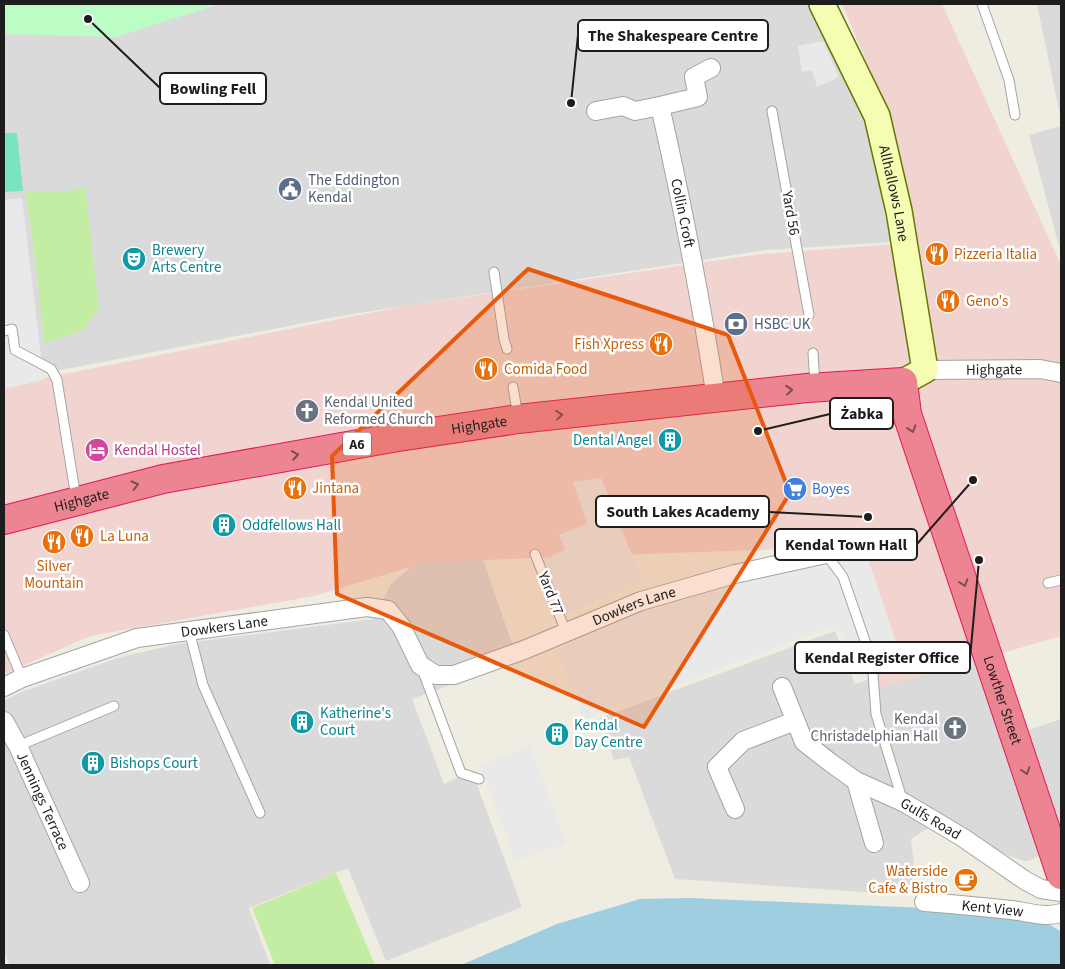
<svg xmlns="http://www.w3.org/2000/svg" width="1065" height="969" font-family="'Source Sans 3',sans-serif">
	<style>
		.residential { fill: #dbdada }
		.commercial { fill: #f1d3d0 }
		.grass { fill: #c4eda4 }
		.park { fill: #bbfdc4 }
		.pitch { fill: #7ae4c1 }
		.parking { fill: #e9e9e9 }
		.water { fill: #9fcee0 }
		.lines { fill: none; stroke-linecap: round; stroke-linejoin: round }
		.lane-casing { stroke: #a4a4a4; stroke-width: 11 }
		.street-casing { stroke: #a4a4a4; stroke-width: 20 }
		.secondary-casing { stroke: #647800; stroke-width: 28 }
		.highway-casing { stroke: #e41853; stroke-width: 30 }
		.lane { stroke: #fff; stroke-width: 9 }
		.street { stroke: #fff; stroke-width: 18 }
		.secondary { stroke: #f5fdb2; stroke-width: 25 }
		.highway { stroke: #ec8492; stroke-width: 28 }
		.oneway { stroke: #7a4b52 }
		.marked { fill: #e8590c; fill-opacity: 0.2; stroke: #e8590c; stroke-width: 4; stroke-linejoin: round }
		.labels { text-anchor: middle; stroke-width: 5; stroke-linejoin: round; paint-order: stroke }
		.shield { fill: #fff; stroke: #616161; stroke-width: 1 }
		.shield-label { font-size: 14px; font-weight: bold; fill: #1d1d1d }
		.service-label { font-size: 15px; fill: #4e5e75; stroke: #fff; text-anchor: start }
		.street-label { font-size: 15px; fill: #1d1d1d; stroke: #fff }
		.culture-label { font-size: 15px; fill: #0d838f; stroke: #fff; text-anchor: start }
		.food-label { font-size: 15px; fill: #c56008; stroke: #fff; text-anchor: start }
		.worship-label { font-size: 15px; fill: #5b616d; stroke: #fff; text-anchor: start }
		.hotel-label { font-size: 15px; fill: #b23c85; stroke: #fff; text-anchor: start }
		.shop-label { font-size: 15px; fill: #366cbe; stroke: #fff; text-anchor: start }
		.leader { fill: none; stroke: #1d1d1d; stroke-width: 2 }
		.callout-dot { fill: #1d1d1d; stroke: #fff; stroke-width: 2 }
		.callout { fill: #fff; stroke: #1d1d1d; stroke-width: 2 }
		.callout-label { font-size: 16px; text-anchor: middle; font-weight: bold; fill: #1d1d1d }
	</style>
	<rect width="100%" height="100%" fill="#efece2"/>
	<path class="residential" d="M4,4H810L855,93L876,164L890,242L766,250L346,315L4,381Z
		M1037,4H1061V120Z
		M1061,126V249H1060L1029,135Z
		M477,542L518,661L412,699L444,784L461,776L476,782L522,907L386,961L348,868L249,908L270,965H10L4,952V701L21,692L121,657L178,644L373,619L391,584L428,552Z
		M835,631L855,684L988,640L1020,733L1061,719V851L1059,847L1028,861H1024L997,851L941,820L911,839L916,884L894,894L675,879L629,757L614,760L600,718Z"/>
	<path class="commercial" d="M842,4H942L1061,265V636L877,689L837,547L427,562L314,596L90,636L4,674V386L410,305L761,254L911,243L886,108Z"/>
	<path class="grass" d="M85,187L99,308L82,331L44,343L36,264L25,191H68Z
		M336,873L375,965H275L252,908Z"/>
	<path class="park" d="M4,4H220L116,37L4,34Z"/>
	<path class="pitch" d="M4,133H17L23,191L4,192Z"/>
	<path class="parking" d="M823,41L839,77L817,87L812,70L802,72L798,46Z
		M22,198L44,380L4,389V200Z
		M601,478L642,580L565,614L543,560L565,550L559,535L587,524L573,482Z
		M866,553L903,663L859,676L837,624L583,720L557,649L616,620L703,589Z
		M530,746L566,843L515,861L480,765Z"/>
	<path class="water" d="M690,898L972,910C998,913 1041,915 1061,932V965H461L557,924L640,899Z"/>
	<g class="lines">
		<g class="lane-casing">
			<path id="lane" d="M982,4L1009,80L1015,115
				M772,111L809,315
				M494,272L504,339L507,349
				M4,331L12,329L15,350L51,369L57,380L76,498
				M813,353L815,385
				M513,387L518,416
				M535,554L566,632
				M826,554L843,577L872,661L876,714L903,802
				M1048,583L1061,580
				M189,630L203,685L260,813
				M4,635L22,678
				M422,669L461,773L479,779
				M18,746L114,706"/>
		</g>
		<g class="street-casing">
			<g id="street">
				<path id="s1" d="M711,68L694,77L698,97L660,106C682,203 701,300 716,398"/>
				<path d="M596,111L623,106L635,111L660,106"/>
				<path id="s2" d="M925,370L1040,369L1061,373"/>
				<path id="s3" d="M4,687L22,678L137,638L367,607L388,610L401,626L420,665L436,675H454L524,650L641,601L735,574L826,554"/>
				<path id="s4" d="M782,687L804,742L831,763L856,781L903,802L962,837L1026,881L1041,889L1061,892"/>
				<path id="s5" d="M4,721L18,746L80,883"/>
				<path d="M856,781L874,843"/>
				<path d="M735,809L717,767L743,741L795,721"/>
				<path id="s6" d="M924,902C953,904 982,907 1011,910C1028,912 1044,918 1061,913"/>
			</g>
		</g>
		<g class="secondary-casing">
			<g id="secondary">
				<path id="s7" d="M822,4L877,116L899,211L925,370L903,382"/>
			</g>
		</g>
		<g class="highway-casing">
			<g id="highway">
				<path id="s8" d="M4,520L163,479L392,438L518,419L807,388L903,382L907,414L1061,875"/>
			</g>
		</g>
		<use href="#lane" class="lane"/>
		<use href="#street" class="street"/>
		<use href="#secondary" class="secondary"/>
		<use href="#highway" class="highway"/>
	</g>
	<defs><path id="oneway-chevron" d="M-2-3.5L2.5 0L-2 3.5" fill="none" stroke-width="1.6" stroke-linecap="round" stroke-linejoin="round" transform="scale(1.25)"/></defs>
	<g class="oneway">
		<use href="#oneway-chevron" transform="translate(789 390) rotate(-6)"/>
		<use href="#oneway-chevron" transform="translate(559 415) rotate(-6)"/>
		<use href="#oneway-chevron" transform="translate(912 429) rotate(72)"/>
		<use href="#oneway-chevron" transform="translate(295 455) rotate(-9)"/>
		<use href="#oneway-chevron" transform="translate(135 485) rotate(-14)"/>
		<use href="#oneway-chevron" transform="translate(964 583) rotate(72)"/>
		<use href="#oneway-chevron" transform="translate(1026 771) rotate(72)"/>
	</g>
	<path class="marked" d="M528,269L728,335L790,493L644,727L337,594L332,456Z"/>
	<defs>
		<g id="civic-disc" transform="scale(1.25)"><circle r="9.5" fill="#5c6f8a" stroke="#fff"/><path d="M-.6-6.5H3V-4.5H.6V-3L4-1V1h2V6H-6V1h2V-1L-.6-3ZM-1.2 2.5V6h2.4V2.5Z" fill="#fff"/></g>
		<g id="restaurant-disc" transform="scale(1.25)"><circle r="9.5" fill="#e8710a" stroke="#fff"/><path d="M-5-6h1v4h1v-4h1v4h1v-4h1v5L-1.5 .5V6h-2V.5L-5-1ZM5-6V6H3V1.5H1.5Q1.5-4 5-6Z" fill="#fff"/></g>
		<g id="theatre-disc" transform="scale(1.25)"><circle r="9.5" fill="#0f9aa8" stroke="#fff"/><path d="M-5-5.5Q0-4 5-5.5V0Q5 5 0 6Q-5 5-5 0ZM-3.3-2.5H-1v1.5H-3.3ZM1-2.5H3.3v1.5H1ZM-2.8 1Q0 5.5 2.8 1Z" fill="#fff"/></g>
		<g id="bank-disc" transform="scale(1.25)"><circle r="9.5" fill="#5c6f8a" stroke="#fff"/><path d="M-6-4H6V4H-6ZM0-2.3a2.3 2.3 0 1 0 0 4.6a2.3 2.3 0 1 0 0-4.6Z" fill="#fff"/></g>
		<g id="church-disc" transform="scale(1.25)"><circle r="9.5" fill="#6b7280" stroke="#fff"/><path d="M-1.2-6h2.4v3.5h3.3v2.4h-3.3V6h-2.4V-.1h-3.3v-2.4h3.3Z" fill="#fff"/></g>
		<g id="building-disc" transform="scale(1.25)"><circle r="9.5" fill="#0f9aa8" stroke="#fff"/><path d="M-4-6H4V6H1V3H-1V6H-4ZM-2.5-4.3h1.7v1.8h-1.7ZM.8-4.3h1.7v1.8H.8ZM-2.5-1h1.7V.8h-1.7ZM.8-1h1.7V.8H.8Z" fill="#fff"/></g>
		<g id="hotel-disc" transform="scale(1.25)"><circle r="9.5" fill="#d1479c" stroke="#fff"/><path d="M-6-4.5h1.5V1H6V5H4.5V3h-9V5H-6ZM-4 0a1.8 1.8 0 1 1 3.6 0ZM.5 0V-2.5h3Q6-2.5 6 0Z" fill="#fff"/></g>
		<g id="supermarket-disc" transform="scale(1.25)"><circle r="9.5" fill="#3f7fe0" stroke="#fff"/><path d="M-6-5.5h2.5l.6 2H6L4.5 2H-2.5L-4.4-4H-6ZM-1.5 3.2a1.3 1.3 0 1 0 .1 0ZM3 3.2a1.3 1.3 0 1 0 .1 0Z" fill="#fff"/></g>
		<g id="cafe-disc" transform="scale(1.25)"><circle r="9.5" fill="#e8710a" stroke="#fff"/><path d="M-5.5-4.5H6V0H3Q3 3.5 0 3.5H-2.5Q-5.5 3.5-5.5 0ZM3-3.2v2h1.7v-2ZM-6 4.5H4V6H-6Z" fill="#fff"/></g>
	</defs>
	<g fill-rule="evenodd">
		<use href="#civic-disc" x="290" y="189"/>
		<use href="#restaurant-disc" x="937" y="254"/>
		<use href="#theatre-disc" x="134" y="259"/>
		<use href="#restaurant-disc" x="948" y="301"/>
		<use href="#bank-disc" x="736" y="324"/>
		<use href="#restaurant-disc" x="661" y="344"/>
		<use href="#restaurant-disc" x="486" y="369"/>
		<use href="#church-disc" x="307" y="411"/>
		<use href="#building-disc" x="670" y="440"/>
		<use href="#hotel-disc" x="97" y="450"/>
		<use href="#restaurant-disc" x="295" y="488"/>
		<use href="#supermarket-disc" x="795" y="489"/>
		<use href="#building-disc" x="224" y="525"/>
		<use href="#restaurant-disc" x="82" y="536"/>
		<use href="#restaurant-disc" x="54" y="542"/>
		<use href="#building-disc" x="302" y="722"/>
		<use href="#church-disc" x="955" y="728"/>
		<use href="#building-disc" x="557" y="734"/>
		<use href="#building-disc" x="93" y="763"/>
		<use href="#cafe-disc" x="966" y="880"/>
	</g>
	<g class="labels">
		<rect class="shield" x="343" y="432.5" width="28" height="23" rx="4"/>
		<g class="shield-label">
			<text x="357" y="449">A6</text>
		</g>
		<g class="service-label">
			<text x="308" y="185">The Eddington<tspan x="308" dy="17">Kendal</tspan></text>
			<text x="754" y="329">HSBC UK</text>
		</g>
		<g class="street-label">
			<text dy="5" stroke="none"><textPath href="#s7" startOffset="204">Allhallows Lane</textPath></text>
			<text dy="5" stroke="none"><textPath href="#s1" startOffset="188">Collin Croft</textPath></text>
			<text transform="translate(791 213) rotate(80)" y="5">Yard 56</text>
			<text dy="5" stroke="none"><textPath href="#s2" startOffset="69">Highgate</textPath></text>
			<text dy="5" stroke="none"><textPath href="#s8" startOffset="485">Highgate</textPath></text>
			<text dy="5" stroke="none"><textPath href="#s8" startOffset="80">Highgate</textPath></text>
			<text transform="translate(551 593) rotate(68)" y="5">Yard 77</text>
			<text dy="5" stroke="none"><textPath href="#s3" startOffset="689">Dowkers Lane</textPath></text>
			<text dy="5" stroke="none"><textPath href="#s3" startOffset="230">Dowkers Lane</textPath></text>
			<text dy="5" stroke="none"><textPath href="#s8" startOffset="1245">Lowther Street</textPath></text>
			<text dy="5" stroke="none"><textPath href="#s5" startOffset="89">Jennings Terrace</textPath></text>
			<text dy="5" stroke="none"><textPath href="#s4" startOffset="208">Gulfs Road</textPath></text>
			<text dy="5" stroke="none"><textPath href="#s6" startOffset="69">Kent View</textPath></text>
		</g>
		<g class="culture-label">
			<text x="152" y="255">Brewery<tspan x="152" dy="17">Arts Centre</tspan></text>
			<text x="652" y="445" text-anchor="end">Dental Angel</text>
			<text x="242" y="530">Oddfellows Hall</text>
			<text x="320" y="718">Katherine's<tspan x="320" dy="17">Court</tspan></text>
			<text x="574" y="730">Kendal<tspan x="574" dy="17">Day Centre</tspan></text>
			<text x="110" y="768">Bishops Court</text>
		</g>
		<g class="food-label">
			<text x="954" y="259">Pizzeria Italia</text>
			<text x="966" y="306">Geno's</text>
			<text x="644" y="349" text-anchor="end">Fish Xpress</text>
			<text x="504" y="374">Comida Food</text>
			<text x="312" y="493">Jintana</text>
			<text x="100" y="541">La Luna</text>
			<text x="54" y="571" text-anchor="middle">Silver<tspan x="54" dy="17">Mountain</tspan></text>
			<text x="948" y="876" text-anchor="end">Waterside<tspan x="948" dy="17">Cafe &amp; Bistro</tspan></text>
		</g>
		<g class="worship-label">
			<text x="324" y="407">Kendal United<tspan x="324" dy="17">Reformed Church</tspan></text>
			<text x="938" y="724" text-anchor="end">Kendal<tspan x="938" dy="17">Christadelphian Hall</tspan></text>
		</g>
		<g class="hotel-label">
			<text x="114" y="455">Kendal Hostel</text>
		</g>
		<g class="shop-label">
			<text x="812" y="494">Boyes</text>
		</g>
	</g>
	<path class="leader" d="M571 103L578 35M88 19L160 88M758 431L830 414M868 517L769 512M973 480L917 544M979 560L970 658"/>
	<g class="callout-dot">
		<circle cx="571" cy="103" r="5"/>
		<circle cx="88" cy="19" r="5"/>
		<circle cx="758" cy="431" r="5"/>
		<circle cx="868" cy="517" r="5"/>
		<circle cx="973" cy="480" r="5"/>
		<circle cx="979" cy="560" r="5"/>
	</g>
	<g class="callout">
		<rect x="578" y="20" width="190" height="31" rx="5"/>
		<rect x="160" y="73" width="106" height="31" rx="5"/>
		<rect x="830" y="398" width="63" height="31" rx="5"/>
		<rect x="596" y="496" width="173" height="31" rx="5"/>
		<rect x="775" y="529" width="142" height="31" rx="5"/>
		<rect x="795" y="642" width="175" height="31" rx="5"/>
	</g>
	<g class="callout-label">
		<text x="673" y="41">The Shakespeare Centre</text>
		<text x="213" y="94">Bowling Fell</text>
		<text x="862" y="419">Żabka</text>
		<text x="683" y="517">South Lakes Academy</text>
		<text x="846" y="550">Kendal Town Hall</text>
		<text x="882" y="663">Kendal Register Office</text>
	</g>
	<rect width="1065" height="969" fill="none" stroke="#1d1d1d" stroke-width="10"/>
</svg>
